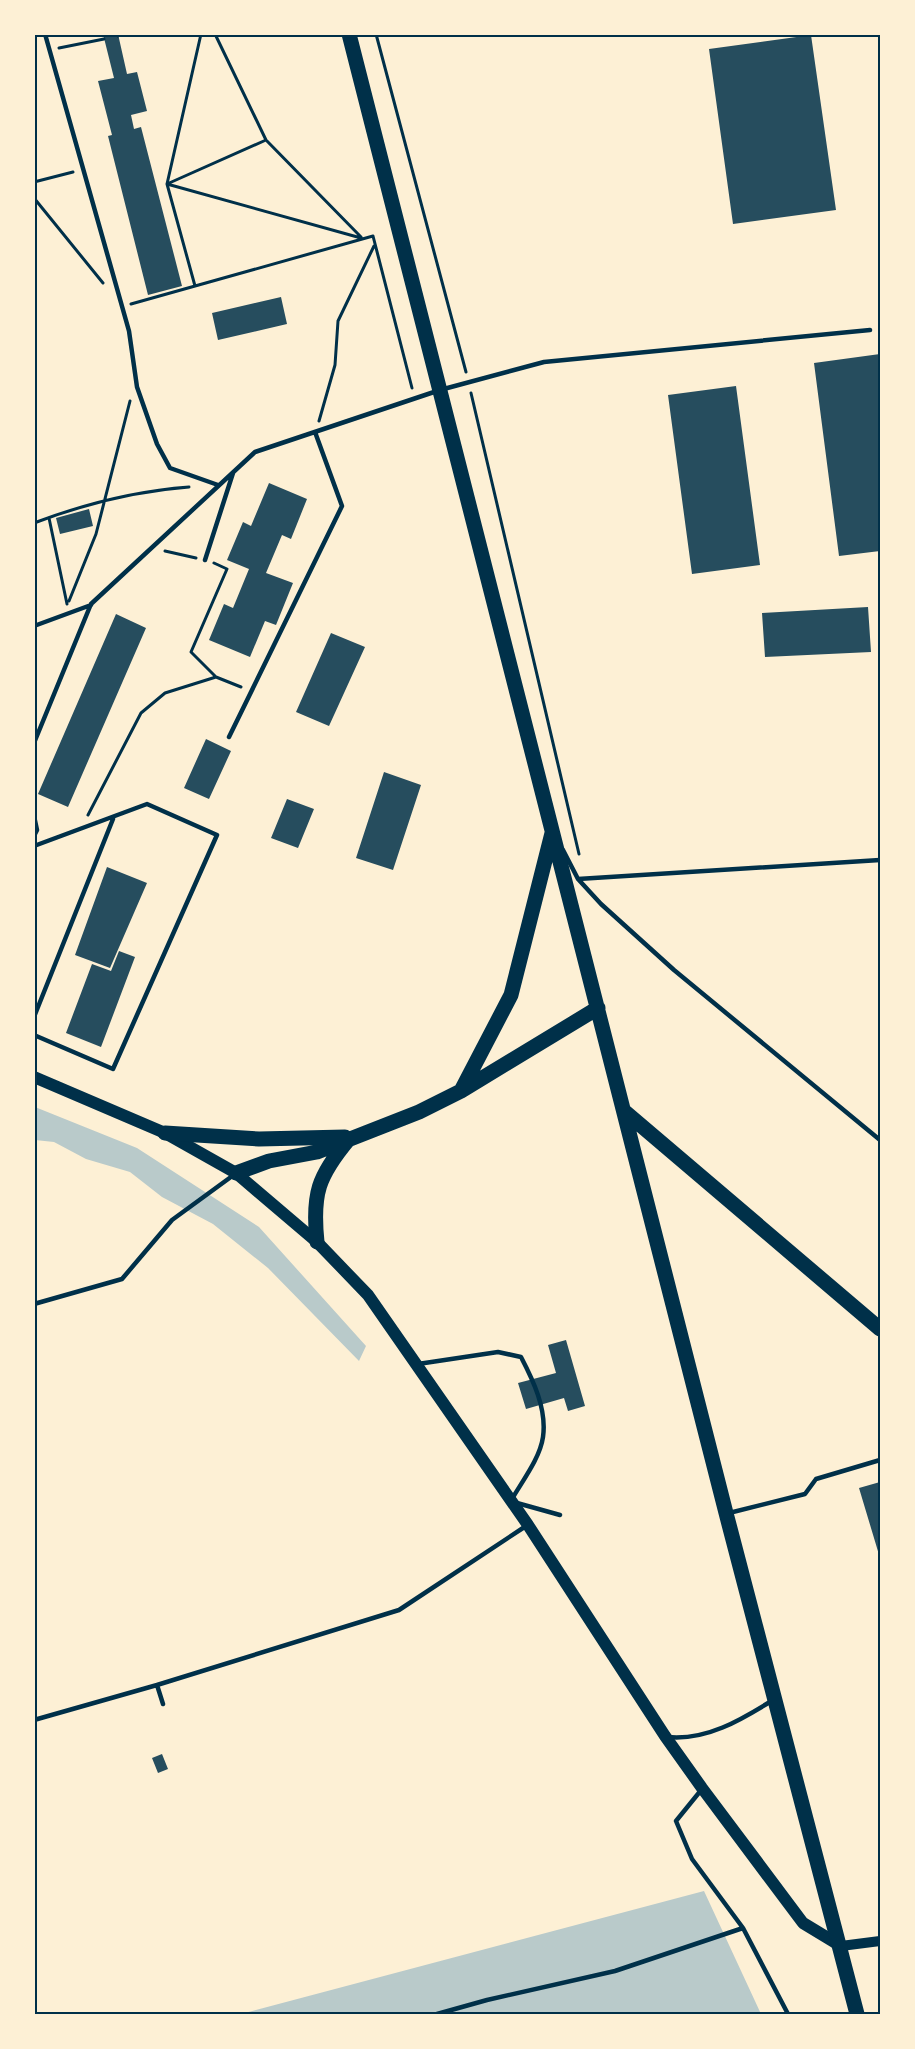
<svg xmlns="http://www.w3.org/2000/svg" width="915" height="2049" font-family="Helvetica,sans-serif">
	<style>
		.green { fill: #b9caca }
		.building { fill: #264d5e }
		.lines { fill: none; stroke-linecap: round; stroke-linejoin: round }
		.path { stroke: #003049; stroke-width: 3 }
		.service { stroke: #003049; stroke-width: 4.5 }
		.tertiary { stroke: #003049; stroke-width: 10 }
		.secondary { stroke: #003049; stroke-width: 12 }
		.primary { stroke: #003049; stroke-width: 15 }
		.neatline { fill: none; stroke: #003049; stroke-width: 2 }
	</style>
	<rect width="100%" height="100%" fill="#fdf0d5"/>
	<path class="green" d="M35,1107L137,1148L259,1227L366,1346L359,1361L268,1268L213,1224L162,1197L130,1172L86,1159L54,1142L35,1140Z
		M704,1891L761,2014H241Z"/>
	<path class="building" d="M103,34H118L127,74L137,72L147,111L131,115L134,129L141,127L182,286L148,295L108,136L112,135L98,81L114,78Z
		M811,35L836,210L733,224L709,49Z
		M281,297L287,324L218,340L212,313Z
		M880,354V551L839,556L814,363Z
		M736,386L760,565L692,574L668,395Z
		M269,483L307,499L291,539L282,535L266,573L293,583L276,625L265,621L250,657L209,640L224,604L233,608L249,569L227,560L243,522L251,526Z
		M89,509L93,526L60,534L56,518Z
		M868,607L871,652L765,657L762,613Z
		M116,614L146,628L68,807L38,794Z
		M331,633L365,647L329,726L296,712Z
		M206,739L231,751L209,799L184,788Z
		M384,772L421,785L393,870L356,858Z
		M287,799L314,809L298,848L271,838Z
		M107,867L147,883L110,968L75,955Z
		M119,951L135,957L101,1047L66,1033L92,964L111,971Z
		M566,1340L585,1406L568,1411L564,1398L526,1409L518,1383L556,1373L548,1345Z
		M880,1482V1558L859,1488Z
		M162,1754L168,1769L158,1773L152,1758Z"/>
	<g class="lines">
		<path class="path" d="M215,34L266,140L361,237
			M376,34L466,372
			M118,36L122,34
			M59,48L104,39
			M266,140L167,184L361,238
			M34,182L73,172
			M34,198L103,283
			M195,286L167,184L201,34
			M131,304L373,236L412,388
			M471,393L579,854
			M319,421L335,365L338,321L374,246
			M49,518L67,604
			M34,523C84,504 136,491 189,487
			M165,551L196,558
			M214,563L227,569L191,652L216,677L241,687
			M69,601L96,534L130,401
			M88,815L141,713L165,693L216,677"/>
		<path class="service" d="M45,34L129,331L137,387L157,444L170,468L218,485
			M205,560L233,473
			M34,626L91,605
			M229,737L342,506L315,432
			M34,743L91,604L255,452L440,390L544,362L870,330
			M34,816L37,830L34,836
			M34,846L147,804L217,835L113,1069L34,1035
			M563,850L578,879L601,904L674,970L880,1140
			M578,879L880,860
			M34,1017L113,819
			M34,1304L122,1279L172,1220L235,1174
			M418,1364L498,1352L521,1357C533,1380 547,1409 543,1437C540,1458 523,1480 512,1499
			M517,1503L560,1515
			M729,1513L805,1494L816,1479L880,1460
			M157,1685L163,1704
			M34,1720L157,1685L399,1610L526,1526
			M667,1737C706,1741 741,1720 773,1700
			M702,1789L676,1821L692,1859L743,1928
			M437,2014L487,2000L615,1971L743,1928L788,2014"/>
		<path class="tertiary" d="M841,1946L880,1941"/>
		<path class="secondary" d="M34,1077L165,1133L236,1173L317,1242L368,1295L528,1525L665,1736L702,1788L803,1923L841,1946"/>
		<path class="primary" d="M349,34L726,1513L857,2014
			M462,1089L511,995L552,833
			M624,1111L880,1329
			M165,1133L259,1139L345,1137
			M236,1173L269,1161L317,1152L419,1112L461,1091L598,1008
			M317,1242C312,1194 318,1176 349,1139"/>
	</g>
	<rect width="915" height="2049" fill="none" stroke="#fdf0d5" stroke-width="72"/>
	<rect x="36" y="36" width="843" height="1977" class="neatline"/>
</svg>
